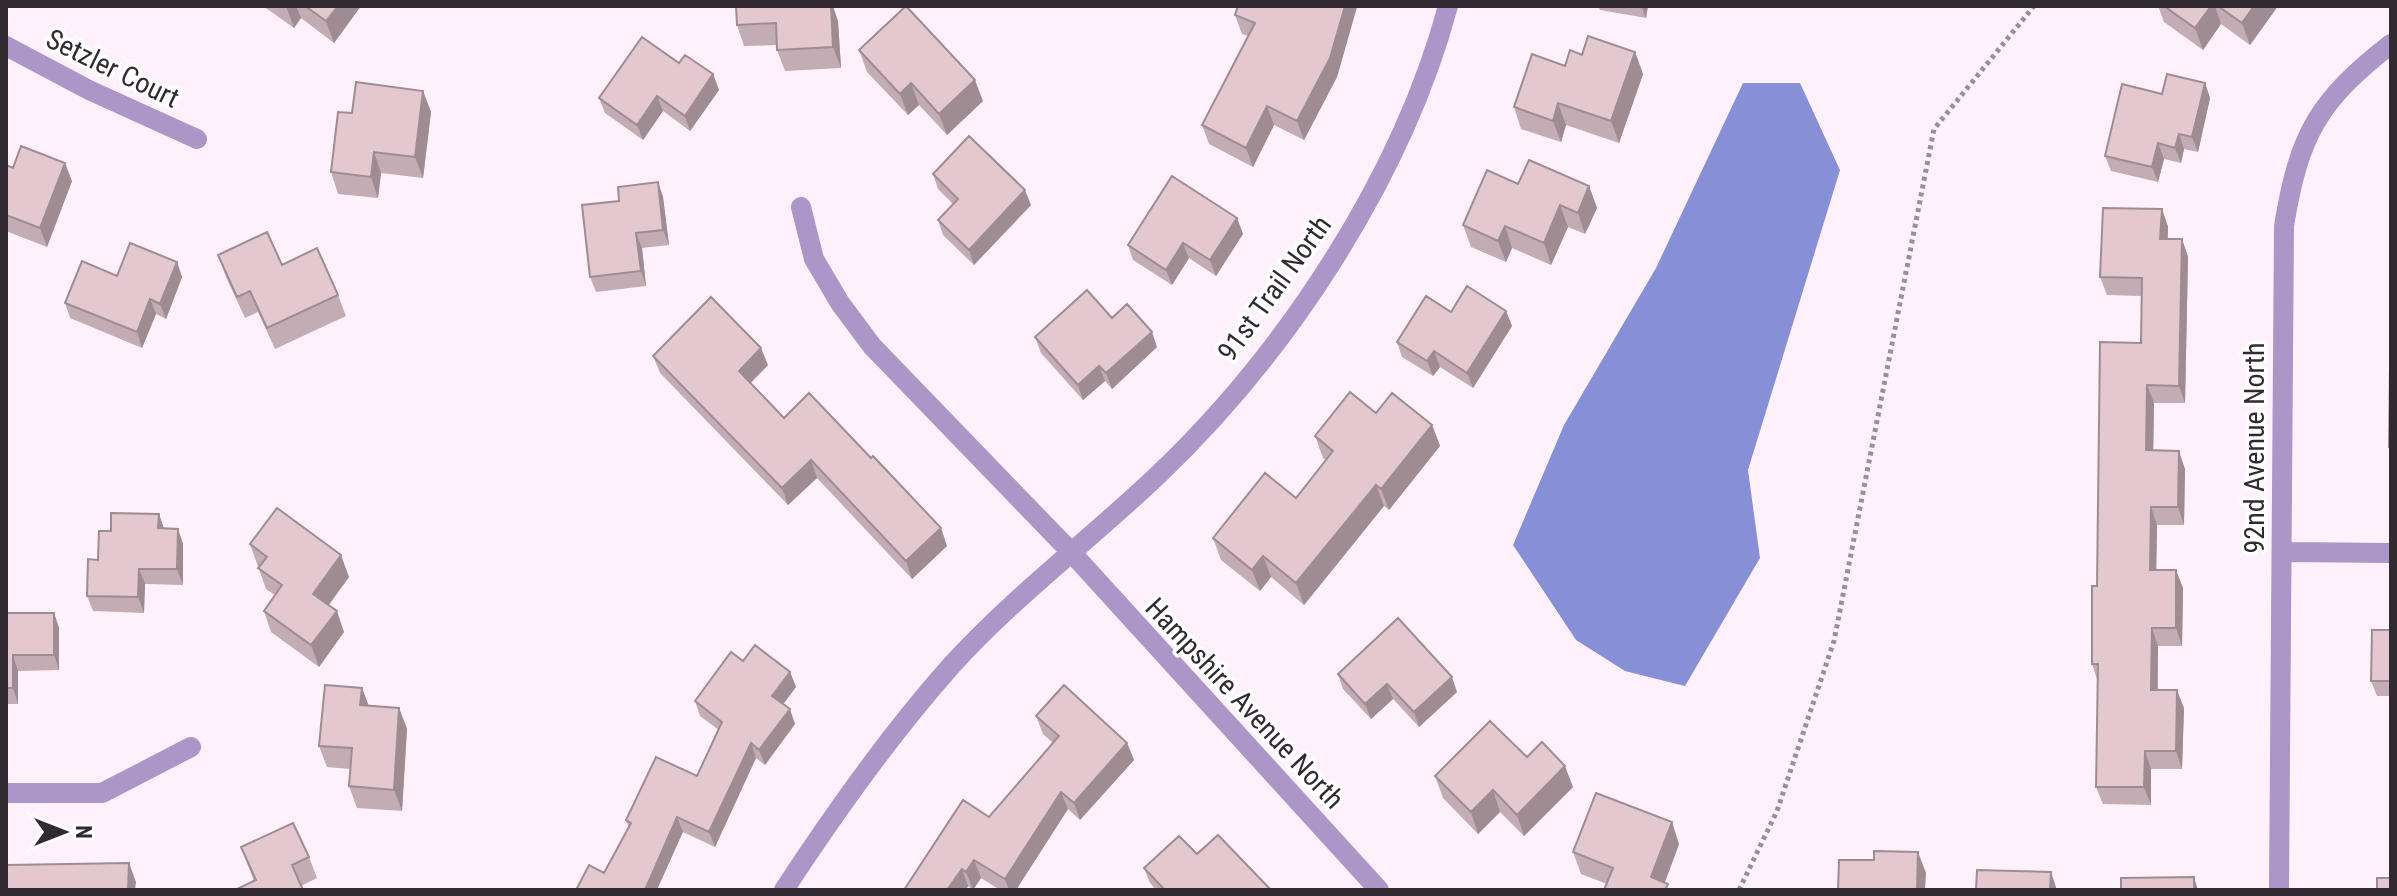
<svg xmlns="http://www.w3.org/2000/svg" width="2397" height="896" font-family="'Roboto Condensed',sans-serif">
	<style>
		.water { fill: #8790d7 }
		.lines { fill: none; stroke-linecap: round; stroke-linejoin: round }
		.path { stroke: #9a8f98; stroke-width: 5; stroke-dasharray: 4 4; stroke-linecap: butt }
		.street { stroke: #ab96c7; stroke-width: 20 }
		.wall { fill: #c3acb3 }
		.shaded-wall { fill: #9f8c92 }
		.building { fill: #e3c8d0; stroke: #9f8c92; stroke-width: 2 }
		.labels { text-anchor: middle; stroke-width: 7; stroke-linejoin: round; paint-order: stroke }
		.street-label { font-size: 28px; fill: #322a31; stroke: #fff }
	</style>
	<rect width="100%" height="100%" fill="#fef1fc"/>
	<path class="water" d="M1743,83H1800L1840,170L1748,470L1760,558L1685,686L1625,671L1576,640L1513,545L1564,425L1656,268Z"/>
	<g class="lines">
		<path class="path" d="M1739,890L1777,811L1834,641L1934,129L2034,6"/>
		<path class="street" d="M6,46L89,90L197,139
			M801,207L814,259L840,303L872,346L1071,552L1379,890
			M2282,552L2391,553
			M6,793H102L191,747
			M784,890C835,812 888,737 950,667C1013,597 1091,539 1159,474C1287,352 1402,177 1448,6
			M2279,890L2284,226C2299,134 2318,101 2391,44"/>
	</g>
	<path class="wall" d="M263,6H361L334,43L301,18L294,28Z
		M1238,6H1357L1337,77L1304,140L1274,125L1253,167L1209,144L1202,125L1248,36L1242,34L1235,15Z
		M1598,6H1648L1646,18L1600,10Z
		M2158,6H2278L2250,45L2221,24L2203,50L2164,22Z
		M838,21L841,68L785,71L777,50V45L744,46L737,25Z
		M859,50L983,101L947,135L919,105L908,115L867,72Z
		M1635,52L1643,74L1619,143L1566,125L1561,142L1521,129L1514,107L1565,66L1582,55Z
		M679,63L713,74L719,90L690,131L663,111L643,140L605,113L599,98Z
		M2205,83L2210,98L2198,152L2184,149L2181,163L2164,159L2158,182L2111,171L2105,156Z
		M423,91L431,112L423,178L381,173L378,198L338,194L331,172L352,113Z
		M6,165L72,181L47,247L6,231Z
		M933,174L1031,205L974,265L943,235L938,220L953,204L938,189Z
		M658,182L663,197L669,245L642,248L646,286L596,292L590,277L619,201Z
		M1518,184L1589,186L1597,208L1585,234L1568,227L1551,265L1512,248L1506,262L1471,247L1463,225Z
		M2162,209L2168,227V239H2182L2188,257L2185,403H2154L2153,450L2185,469L2184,525H2157L2156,570L2183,588L2182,646H2158V690L2184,708L2182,769H2151V805L2103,804L2096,787L2098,682L2092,664L2097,586L2141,343L2142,296L2107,295L2100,277Z
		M1237,218L1243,234L1216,276L1189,258L1172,285L1133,260L1128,245Z
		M218,255L282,265L338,295L346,316L275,349L258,312L245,318L226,277Z
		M177,262L182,277L166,319L156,314L142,348L70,318L65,303Z
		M1506,311L1512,326L1473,388L1440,367L1433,376L1402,357L1397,342L1451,312Z
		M1112,318L1157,347L1112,389L1105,381L1083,400L1041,353L1035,337Z
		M653,356L768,365L751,383L784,418L947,546L912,579L817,478L788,505L660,373Z
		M1376,413L1432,425L1440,446L1389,510L1384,506L1304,605L1271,577L1260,591L1221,560L1213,538L1296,498L1326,460L1323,458L1315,436Z
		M159,514L164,529H178L183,544V585L145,584L144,613L93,611L87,596L98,560L111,531Z
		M250,544L349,577L329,605L344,632L319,667L271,632L264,611L275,595L266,589Z
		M6,613H54L59,628V670L18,671V704H6Z
		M2391,630V696H2377L2371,681Z
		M743,661L790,672L796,687L783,704L795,724L765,765L756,758L715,847L683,832L604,873L629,828L626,820L697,776L719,730L700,716L695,701Z
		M1338,674L1457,692L1419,727L1393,699L1371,719L1343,689Z
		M362,688L368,705L399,708L407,729L402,811L357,808L349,786L350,769L327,767L319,746Z
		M1036,716L1127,743L1134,760L1080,820L1068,809L1016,890H1000L981,878L973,890L968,886L966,890H904L989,817L1053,743L1043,734Z
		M1527,757L1573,787L1524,836L1500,812L1478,834L1443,798L1435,776Z
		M1679,844L1665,882L1607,884L1581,874L1573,852Z
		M241,847L309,857L317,878L301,886L254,881Z
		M1197,854L1271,890H1156L1150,883L1144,868Z"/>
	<path class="shaded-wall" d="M286,6H296L301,18L294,28Z
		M338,6H361L334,43L326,21Z
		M831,6H833L838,21L841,68L833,47Z
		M1345,6L1357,7L1337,77L1304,140L1297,121Z
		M1641,6H1648L1646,18Z
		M2211,6H2215L2221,24L2203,50L2195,28Z
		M2254,6H2278L2250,45L2242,23Z
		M1635,52L1643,74L1619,143L1611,121Z
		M713,74L719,90L690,131L685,116Z
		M975,80L983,101L947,135L939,114Z
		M911,83L919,105L908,115L900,94Z
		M2205,83L2210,98L2198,152L2192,137Z
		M423,91L431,112L423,178L415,157Z
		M657,96L663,111L643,140L637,125Z
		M1558,103L1566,125L1561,142L1553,121Z
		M1267,106L1274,125L1253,167L1246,148Z
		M2179,134L2184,149L2181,163L2175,148Z
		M2158,143L2164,159L2158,182L2152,167Z
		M374,152L381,173L378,198L371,177Z
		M65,163L72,181L47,247L40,228Z
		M658,182L663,197L669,245L663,230Z
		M1589,186L1597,208L1585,234L1578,213Z
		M1025,190L1031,205L974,265L969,250Z
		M1560,205L1568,227L1551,265L1544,243Z
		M2162,209L2168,227L2167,256L2160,239Z
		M1237,218L1243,234L1216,276L1210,260Z
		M1505,226L1512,248L1506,262L1498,241Z
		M636,233L642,248L646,286L641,271Z
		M2182,239L2188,257L2185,403L2179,386Z
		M1183,243L1189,258L1172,285L1166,270Z
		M177,262L182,277L166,319L160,304Z
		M150,299L156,314L142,348L137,332Z
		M1506,311L1512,326L1473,388L1467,373Z
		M1152,332L1157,347L1112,389L1106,373Z
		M761,348L768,365L745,388L739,371Z
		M1434,351L1440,367L1433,376L1427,361Z
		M1099,366L1105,381L1083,400L1078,385Z
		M2147,385L2154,403L2153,468L2146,450Z
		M1432,425L1440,446L1389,510L1381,489Z
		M2179,451L2185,469L2184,525L2178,507Z
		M811,460L817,478L788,505L782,488Z
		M1376,485L1384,506L1304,605L1296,583Z
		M2151,507L2157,525L2156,587L2150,570Z
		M159,514L164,529L158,528Z
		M941,528L947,546L912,579L906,561Z
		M178,529L183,544V585L177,569Z
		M341,555L349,577L321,615L313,594Z
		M1263,556L1271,577L1260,591L1252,570Z
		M139,569L145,584L144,613L138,597Z
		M2176,570L2183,588L2182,646L2176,628Z
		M337,611L344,632L319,667L311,645Z
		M54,613L59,628V670L54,655Z
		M2152,628L2158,646L2157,708L2151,690Z
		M13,655L18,671V704L13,688Z
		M790,672L796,687L778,711L772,696Z
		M1452,677L1457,692L1419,727L1414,712Z
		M1387,684L1393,699L1371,719L1365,704Z
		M362,688L370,709L360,705Z
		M2177,690L2184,708L2182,769L2176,751Z
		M399,708L407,729L402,811L394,790Z
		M790,709L795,724L765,765L759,750Z
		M751,743L756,758L715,847L709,832Z
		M1127,743L1134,760L1080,820L1074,803Z
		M2145,751L2151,769V805L2144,787Z
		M1565,766L1573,787L1524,836L1517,815Z
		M1493,790L1500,812L1478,834L1471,812Z
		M1061,792L1068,809L1016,890H1009L1005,879Z
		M677,817L683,832L657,890H645Z
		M1672,822L1679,844L1662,890L1651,877Z
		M1918,852L1926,873L1925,890H1917Z
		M974,860L981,878L973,890L966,872Z
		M129,863L136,882L135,890H128Z
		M962,869L968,886L966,890H947Z
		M2051,872L2056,887V890H2050Z
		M2194,877L2198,890H2194Z"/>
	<path class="building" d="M305,6H338L326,21Z
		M736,6H831L833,47L777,50L776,23L737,25Z
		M906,6L975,80L939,114L911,83L900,94L859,50Z
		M1238,6H1345L1330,58L1297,121L1267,106L1246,148L1202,125L1255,23L1235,15Z
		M2164,6H2211L2195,28Z
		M2218,6H2254L2242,23Z
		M1588,36L1635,52L1611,121L1558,103L1553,121L1514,107L1532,54L1565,66L1570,50L1582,55Z
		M642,37L679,63L685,55L713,74L685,116L657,96L637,125L599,98Z
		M2167,74L2205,83L2192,137L2179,134L2175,148L2158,143L2152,167L2105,156L2122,84L2162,94Z
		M356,82L423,91L415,157L374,152L371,177L331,172L338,112L352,113Z
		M969,136L1025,190L969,250L938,220L958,199L933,174Z
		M21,146L65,163L40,228L6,215V165L13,168Z
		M1529,160L1589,186L1578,213L1560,205L1544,243L1505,226L1498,241L1463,225L1487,170L1518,184Z
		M1172,176L1237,218L1210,260L1183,243L1166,270L1128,245Z
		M658,182L663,230L636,233L641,271L590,277L582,205L619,201L618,187Z
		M2103,208L2162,209L2160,239H2182L2179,386L2147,385L2146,450L2179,451L2178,507H2151L2150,570H2176V628H2152L2151,690H2177L2176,751H2145L2144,787H2096L2098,664H2092V586H2097L2100,342L2141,343L2142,278L2100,277Z
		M267,232L282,265L317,248L338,295L267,328L250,291L237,297L218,255Z
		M130,243L177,262L160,304L150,299L137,332L65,303L82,261L117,276Z
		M1467,286L1506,311L1467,373L1434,351L1427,361L1397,342L1426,296L1451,312Z
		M1087,290L1112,318L1127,304L1152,332L1106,373L1099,366L1078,385L1035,337Z
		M711,297L761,348L739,371L784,418L809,393L871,458L873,456L941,528L906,561L811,460L782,488L653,356Z
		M2390,368H2391V447H2389Z
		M1350,392L1376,413L1392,393L1432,425L1381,489L1376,485L1296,583L1263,556L1252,570L1213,538L1265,473L1296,498L1333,451L1315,436Z
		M277,508L341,555L313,594L337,611L311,645L264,611L282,585L258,568L267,557L250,544Z
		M111,513L159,514L158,528L178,529L177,569H139L138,597L87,596L88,559L98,560L99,531H111Z
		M6,613H54V655H13V688H6Z
		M1398,618L1452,677L1414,712L1387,684L1365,704L1338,674Z
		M2372,630H2391V681H2371Z
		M755,645L790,672L772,696L790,709L759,750L751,743L709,832L677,817L645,890H576L589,865L604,873L631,823L626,820L656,757L697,776L722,722L695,701L731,652L743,661Z
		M325,685L362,688L360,705L399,708L394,790L349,786L352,748L319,746Z
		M1064,685L1127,743L1074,803L1061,792L1005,879L974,860L966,872L962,869L947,890H904L963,800L989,817L1059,736L1036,716Z
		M1490,721L1527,757L1542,742L1565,766L1517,815L1493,790L1471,812L1435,776Z
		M1596,793L1672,822L1651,877L1668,884L1665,890H1604L1613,868L1573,852Z
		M293,823L309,857L292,865L303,890H235L256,880L241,847Z
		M1218,835L1271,890H1165L1144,868L1179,836L1197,854Z
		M1874,851L1918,852L1917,890H1838L1839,860H1874Z
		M129,863L128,890H6V865Z
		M1977,870L2051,872L2050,890H1976Z
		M2194,877V890H2121V878Z
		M2377,878H2391V890H2377Z"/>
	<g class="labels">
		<g class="street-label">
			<text transform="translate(113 68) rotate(26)" y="10">Setzler Court</text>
			<text transform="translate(1274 288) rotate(-54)" y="10">91st Trail North</text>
			<text transform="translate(2254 448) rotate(-90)" y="10">92nd Avenue North</text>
			<text transform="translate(1245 703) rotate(47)" y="10">Hampshire Avenue North</text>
		</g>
	</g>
	<rect width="2397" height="896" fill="none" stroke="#322a31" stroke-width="16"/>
	<g transform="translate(64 832) rotate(90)" stroke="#ffffff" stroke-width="6" paint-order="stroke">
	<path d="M0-6L14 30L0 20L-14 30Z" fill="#322a31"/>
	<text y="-12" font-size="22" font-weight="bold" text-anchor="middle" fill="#322a31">N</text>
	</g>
</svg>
